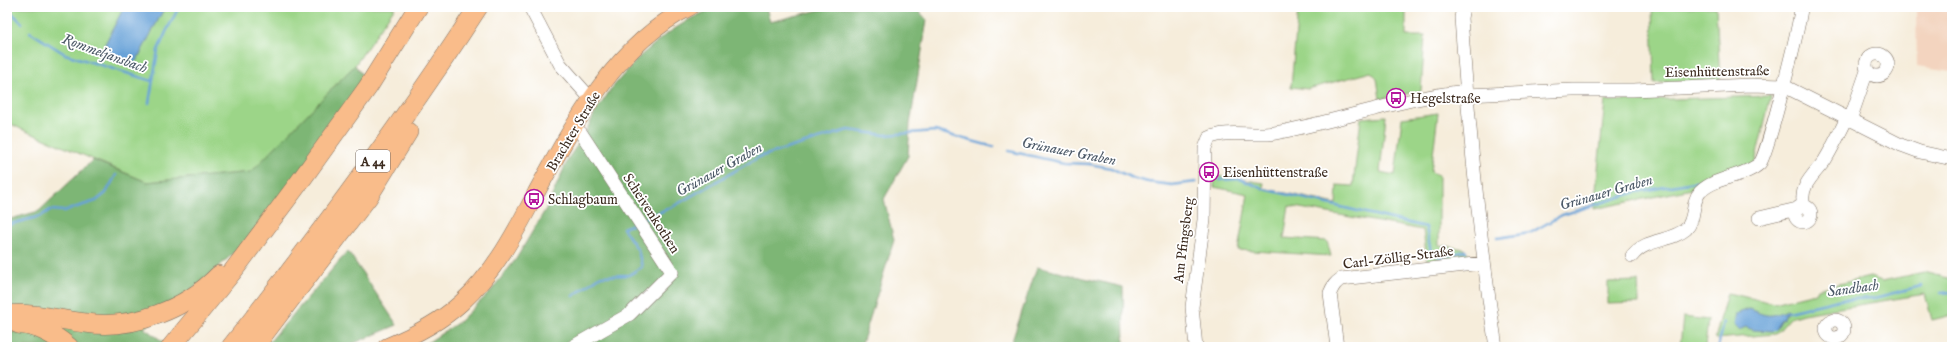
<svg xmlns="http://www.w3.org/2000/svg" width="1959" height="354" font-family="'IM FELL English',serif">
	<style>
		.built { fill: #f3d4bf }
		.green { fill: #9cd588; stroke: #6c8053 }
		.forest { fill: #7db674; stroke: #5c7049 }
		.water { fill: #68a2d8; stroke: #52667b }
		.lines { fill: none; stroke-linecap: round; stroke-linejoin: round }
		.stream { stroke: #68a2d8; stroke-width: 2.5 }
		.minor-casing { stroke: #7c6e60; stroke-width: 14 }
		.major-casing { stroke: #7c6e60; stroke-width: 18 }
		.highway-casing { stroke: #7c6e60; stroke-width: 20 }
		.minor { stroke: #fff; stroke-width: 13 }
		.major { stroke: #f9bc8a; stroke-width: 17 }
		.highway { stroke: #f9bc8a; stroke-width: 19 }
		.labels { text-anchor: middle; stroke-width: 3.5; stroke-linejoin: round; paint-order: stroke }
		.shield { fill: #fff; stroke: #766a62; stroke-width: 1 }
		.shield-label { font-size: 13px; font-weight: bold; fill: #3b2a1e }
		.street-label { font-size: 14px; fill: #3b2a1e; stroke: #fff }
		.poi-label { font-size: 14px; fill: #3b2a1e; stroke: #fff; text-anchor: start }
		.water-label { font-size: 15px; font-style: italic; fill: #4d5a68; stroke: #fff }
	</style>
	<rect width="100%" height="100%" fill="#fff"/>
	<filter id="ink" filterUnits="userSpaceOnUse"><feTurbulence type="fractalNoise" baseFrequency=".025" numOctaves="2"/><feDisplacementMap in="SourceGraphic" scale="8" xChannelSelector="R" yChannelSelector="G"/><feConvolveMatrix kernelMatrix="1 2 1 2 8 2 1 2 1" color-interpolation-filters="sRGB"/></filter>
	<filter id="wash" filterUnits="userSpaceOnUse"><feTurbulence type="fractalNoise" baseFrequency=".012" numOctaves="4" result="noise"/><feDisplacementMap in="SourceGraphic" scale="16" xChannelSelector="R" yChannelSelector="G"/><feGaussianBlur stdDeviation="0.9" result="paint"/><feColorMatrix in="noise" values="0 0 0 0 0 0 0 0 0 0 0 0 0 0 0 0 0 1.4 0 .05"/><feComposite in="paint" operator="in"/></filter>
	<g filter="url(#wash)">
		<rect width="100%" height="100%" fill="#f6eddb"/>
		<path class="built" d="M1916,7H1952V71L1917,66Z"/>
		<path class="green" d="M7,7H395L355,65L252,172L147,182L21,129L7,122Z
			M1652,7H1716L1720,81L1654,83Z
			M1406,8V36H1425L1421,91L1380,99L1377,78L1371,72L1308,89L1291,87L1298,9Z
			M1771,96L1755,162L1692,189L1594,209L1605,101Z
			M1438,113L1431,172L1439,175V245L1465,249L1470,257L1427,260L1423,230L1289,206L1284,238L1327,241L1331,256L1238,250L1248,194L1214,187L1215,175L1264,183L1263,188L1336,204L1337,185L1353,186L1361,118L1386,116L1380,172L1395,175L1402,118Z
			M1924,272L1952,279V315L1932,320L1925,294L1803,314L1790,318L1776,334L1715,339L1727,293L1774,303L1815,293L1817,289L1870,277L1882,281Z
			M1638,281L1639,303L1608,304V282Z
			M1683,317L1708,320L1705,347H1680Z"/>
		<path class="forest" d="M715,7H766L770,22L831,7H915L927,20L910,124L908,156L884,199L894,240L861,347H421L459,322L489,293L516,259L547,207L569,157L583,137L595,113L611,89L638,58L665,35L690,19Z
			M355,65L367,82L249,239L204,280L144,328L165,343L160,347H7V220L39,211L93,160L147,182L251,172Z
			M348,251L397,325L345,347H265Z
			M1037,267L1123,287L1124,347H1010Z"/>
		<path class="water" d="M124,7H165L137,60L131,65L110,57L105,44Z
			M1749,309C1766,316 1770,318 1787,310L1788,312L1785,314L1784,319H1782L1776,330L1773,331L1753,330L1746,327L1739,330L1734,325L1736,314Z"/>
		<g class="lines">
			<path class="stream" d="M7,8L22,23
				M30,32L65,54L152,81
				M149,103L158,50L166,32L179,7
				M1009,151L1064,163L1089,164L1111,168L1132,178L1148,182L1172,185L1196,182
				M1220,180L1240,179L1264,189L1426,227L1431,252L1440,257L1466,251
				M642,220L674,206L759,157L848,130L885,135L935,131L994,147
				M7,225L41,216L50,210L64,211L96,201L106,193L116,175
				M1497,238L1530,233L1562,215L1636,192L1706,180
				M1941,293L1952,292
				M573,296L601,276L629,275L642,267L638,250L623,228L636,223
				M1788,312L1838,300L1874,298L1921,286
				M1718,347L1724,322"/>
		</g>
	</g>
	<g filter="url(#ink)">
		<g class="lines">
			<g class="minor-casing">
				<path id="minor" d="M530,7L560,64L591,99
					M1463,7L1461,18C1469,128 1479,238 1496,347
					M1866 65a11 11 0 1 1 22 0a11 11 0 1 1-22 0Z
					M1467,95L1573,90H1633L1751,85L1784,86L1901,145L1920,152L1952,159
					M1850,120L1867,71
					M1804,206C1798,186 1815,174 1825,160C1833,147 1840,132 1847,118
					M1795 214a8 8 0 1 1 16 0a8 8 0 1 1-16 0Z
					M1759,218L1797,209
					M1632,256C1646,238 1671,242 1686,229C1696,219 1691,202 1700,192C1716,176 1746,177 1760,163C1767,155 1801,22 1801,7
					M1826 329a9 9 0 1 1 18 0a9 9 0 1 1-18 0Z
					M572,347L630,314L672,272L581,133L573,128
					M1196,347L1192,307L1204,220L1205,148L1209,138C1228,129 1254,137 1275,133C1339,121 1401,98 1466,91
					M1337,347L1330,293C1333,286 1335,283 1341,279L1483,263"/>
			</g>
			<g class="major-casing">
				<path id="major" d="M386,347C413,336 439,323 461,303C494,273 516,232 536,193C574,123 616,44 690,7"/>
			</g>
			<g class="highway-casing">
				<path id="highway" d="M7,315C33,312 60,320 86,323C133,330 186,309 219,275
					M18,324C39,326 53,334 69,347
					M171,347L233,271L304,176L368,87L418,7
					M231,347C318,237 402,125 478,7
					M254,347L368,197L408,132"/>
			</g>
			<use href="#minor" class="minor"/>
			<use href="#major" class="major"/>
			<use href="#highway" class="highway"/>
		</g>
	</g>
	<defs>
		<g id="bus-ring" transform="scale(1)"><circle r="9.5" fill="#fff" stroke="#b5179e" stroke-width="1.5"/><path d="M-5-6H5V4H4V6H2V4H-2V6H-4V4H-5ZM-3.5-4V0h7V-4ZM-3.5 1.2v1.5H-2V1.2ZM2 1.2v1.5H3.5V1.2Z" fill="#b5179e"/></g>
	</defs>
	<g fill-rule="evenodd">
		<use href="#bus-ring" x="1396" y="98"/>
		<use href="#bus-ring" x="1209" y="172"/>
		<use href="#bus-ring" x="534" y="199"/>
	</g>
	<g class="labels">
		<rect class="shield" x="356" y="150" width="34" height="22" rx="3"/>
		<g class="shield-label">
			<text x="373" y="166">A 44</text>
		</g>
		<g class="street-label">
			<text transform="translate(1717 71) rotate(-1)" y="5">Eisenhüttenstraße</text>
			<text transform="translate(573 131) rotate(-59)" y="5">Brachter Straße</text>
			<text transform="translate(652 213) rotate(57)" y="5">Scheivenkothen</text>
			<text transform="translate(1183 240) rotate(-83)" y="5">Am Pfingsberg</text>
			<text transform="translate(1398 257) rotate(-7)" y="5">Carl-Zöllig-Straße</text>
		</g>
		<g class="poi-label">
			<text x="1410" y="103">Hegelstraße</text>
			<text x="1223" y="177">Eisenhüttenstraße</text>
			<text x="548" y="204">Schlagbaum</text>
		</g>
		<g class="water-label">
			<text transform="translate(105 53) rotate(20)" y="5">Rommeljansbach</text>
			<text transform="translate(1069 151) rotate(11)" y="5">Grünauer Graben</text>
			<text transform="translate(719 169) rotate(-29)" y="5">Grünauer Graben</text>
			<text transform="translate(1606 192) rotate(-16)" y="5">Grünauer Graben</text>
			<text transform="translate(1853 288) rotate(-8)" y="5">Sandbach</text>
		</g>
	</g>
	<rect width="1959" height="354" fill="none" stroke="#fff" stroke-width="24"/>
</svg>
